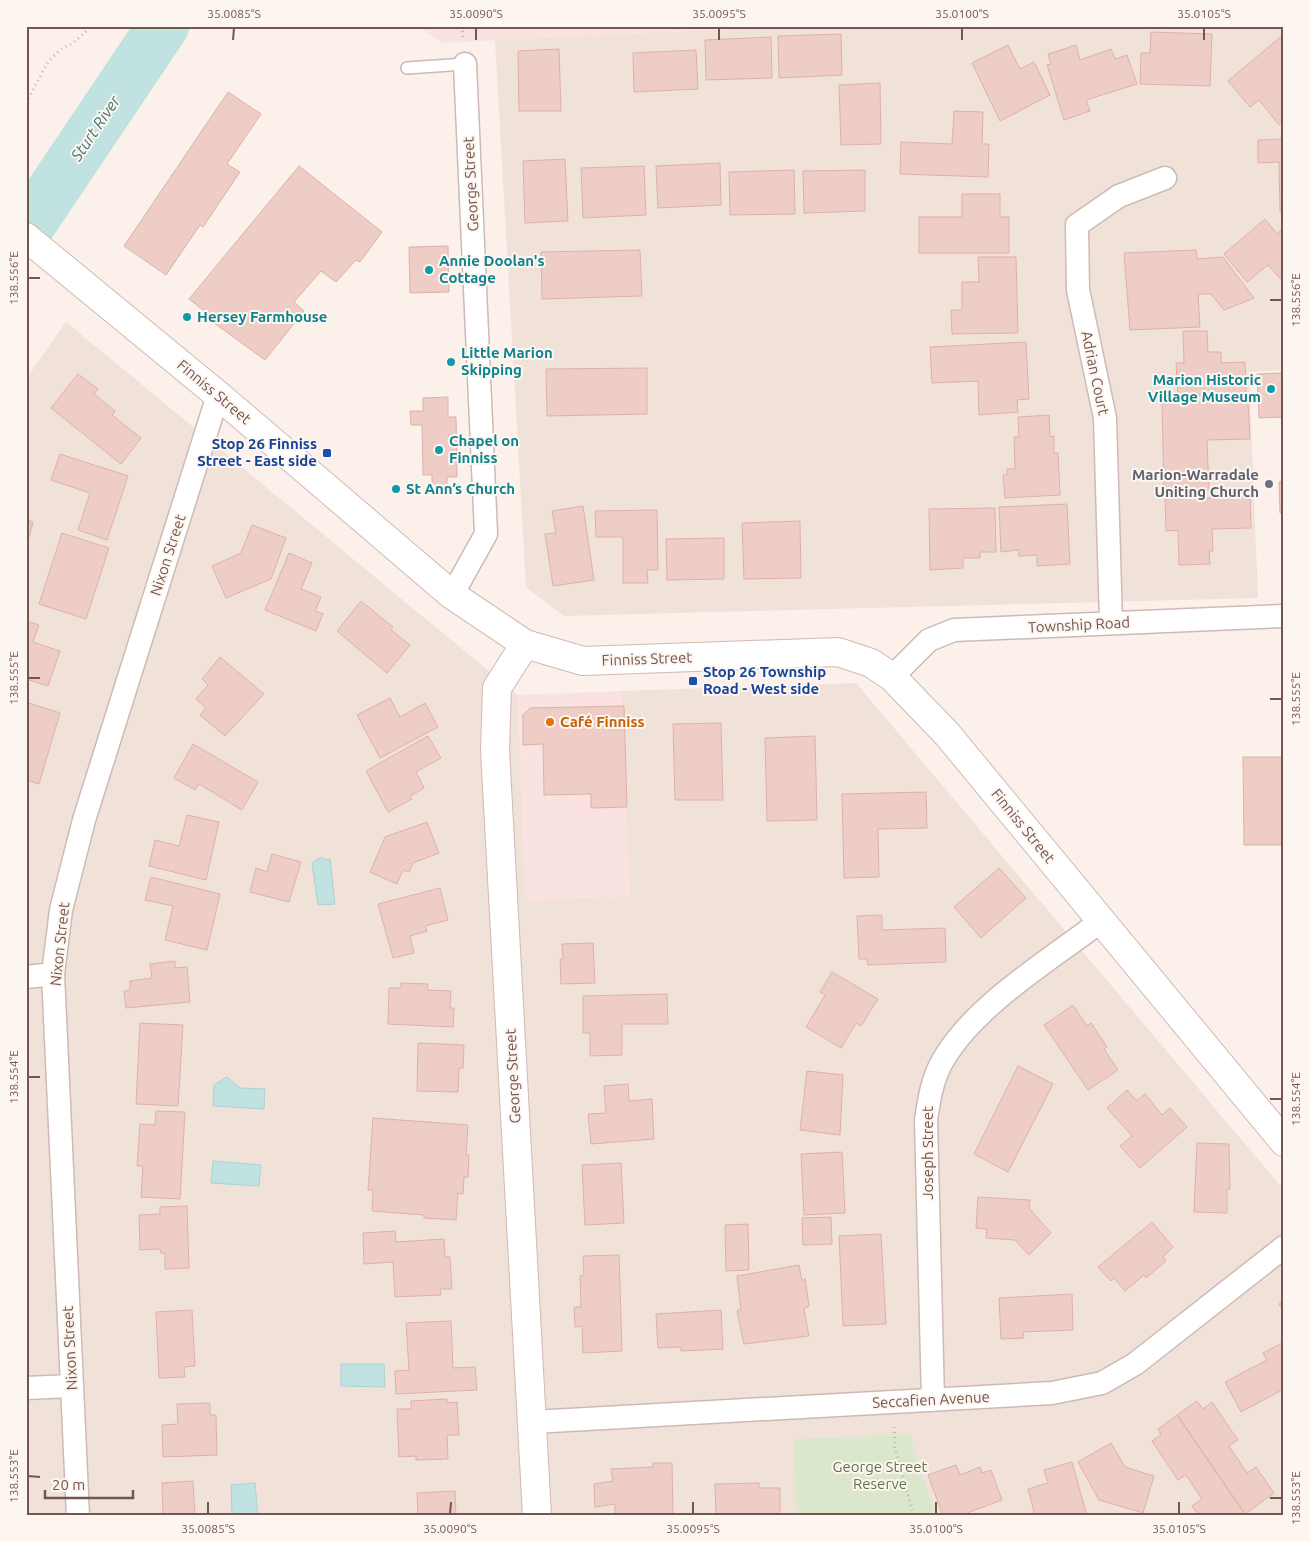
<svg xmlns="http://www.w3.org/2000/svg" width="1310" height="1542" font-family="Ubuntu,sans-serif">
	<style>
		.residential { fill: #f1e2d9 }
		.commercial { fill: #f9e2df }
		.green { fill: #dbe7ca }
		.water { fill: #c0e2e1; stroke: #a8d3d2 }
		.lines { fill: none; stroke-linecap: round; stroke-linejoin: round }
		.river { stroke: #c0e2e1; stroke-width: 52 }
		.building { fill: #edcdc5; stroke: #deb1a7 }
		.lane-casing { stroke: #cebab4; stroke-width: 14 }
		.street-casing { stroke: #cebab4; stroke-width: 25 }
		.secondary-casing { stroke: #d0b9b2; stroke-width: 30 }
		.path { stroke: #d2b0a7; stroke-width: 3; stroke-dasharray: 1 4; stroke-linecap: butt }
		.lane { stroke: #fff; stroke-width: 11 }
		.street { stroke: #fff; stroke-width: 22 }
		.secondary { stroke: #fff; stroke-width: 28 }
		.ticks { fill: none; stroke: #735650; stroke-width: 2 }
		.culture-dot { fill: #0f9aa8; stroke: #fdf6f0; stroke-width: 2 }
		.transit-dot { fill: #1a4fb4; stroke: #fdf6f0; stroke-width: 2 }
		.worship-dot { fill: #6b7280; stroke: #fdf6f0; stroke-width: 2 }
		.food-dot { fill: #e8710a; stroke: #fdf6f0; stroke-width: 2 }
		.labels { text-anchor: middle; stroke-width: 4; stroke-linejoin: round; paint-order: stroke }
		.street-label { font-size: 15px; fill: #735650; stroke: #fdf6f0 }
		.culture-label { font-size: 15px; font-weight: bold; fill: #0d838f; stroke: #fdf6f0; text-anchor: start }
		.transit-label { font-size: 15px; font-weight: bold; fill: #164399; stroke: #fdf6f0; text-anchor: end }
		.worship-label { font-size: 15px; font-weight: bold; fill: #5b616d; stroke: #fdf6f0; text-anchor: end }
		.food-label { font-size: 15px; font-weight: bold; fill: #c56008; stroke: #fdf6f0; text-anchor: start }
		.park-label { font-size: 15px; fill: #5f7849; stroke: #fdf6f0 }
		.water-label { font-size: 16px; font-style: italic; fill: #457675; stroke: #fdf6f0 }
		.neatline { fill: none; stroke: #735650; stroke-width: 2 }
		.ticks-label { font-size: 12px; text-anchor: middle; fill: #735650 }
	</style>
	<rect width="100%" height="100%" fill="#fbf1ea"/>
	<path class="residential" d="M797,26H885V29L945,26H1284V370L1249,372L1258,598L564,616L526,587L495,40Z
		M66,322L518,695L526,900L629,896L621,691L856,683L1284,1190V1516H26V379Z"/>
	<path class="commercial" d="M417,26H797L442,43Z
		M621,691L629,896L526,900L518,695Z"/>
	<path class="green" d="M910,1435L935,1516H797L794,1439Z"/>
	<path class="water" d="M321,857L325,860L330,859L335,904L318,905L312,863Z
		M227,1077L240,1088L265,1089L264,1109L213,1106L214,1085Z
		M213,1161L261,1165L259,1186L211,1183Z
		M341,1364H384L385,1387L341,1386Z
		M255,1483L258,1516H232L231,1485Z"/>
	<g class="lines">
		<path class="river" d="M26,230L163,26"/>
	</g>
	<path class="building" d="M1151,32L1212,34L1210,86L1140,84L1141,53H1150Z
		M841,34L842,75L779,78L778,36Z
		M1284,34V121L1279,125L1259,100L1250,107L1228,81Z
		M771,37L772,78L706,80L705,40Z
		M1008,45L1020,69L1034,62L1050,95L1000,121L972,63Z
		M1076,45L1080,60L1111,49L1115,59L1127,55L1137,84L1086,100L1090,111L1064,120L1047,65L1051,64L1048,54Z
		M559,49L561,111H519L518,51Z
		M696,50L698,89L634,92L633,53Z
		M880,83L881,144L841,145L839,85Z
		M228,92L261,114L227,164L240,172L203,227L200,225L166,275L124,246Z
		M954,111L983,112L982,144H989L988,177L900,174L901,142L952,144Z
		M1284,139V212H1280L1279,162L1258,163V140Z
		M565,159L568,221L525,223L523,161Z
		M720,163L721,205L658,208L656,166Z
		M299,166L382,232L360,262L356,260L336,282L321,271L294,302L304,311L265,360L210,320L212,317L189,299Z
		M644,166L646,215L583,218L581,168Z
		M794,170L795,214L730,215L729,172Z
		M865,170V211L804,213L803,171Z
		M962,194H1000V217H1009V253H919V217H962Z
		M1265,219L1277,234L1284,228V283L1268,265L1247,282L1224,254Z
		M448,246L449,292L410,293L409,247Z
		M640,250L642,296L542,299L541,252Z
		M1196,250L1197,259L1223,257L1254,298L1224,310L1211,294H1198L1200,327L1130,330L1124,253Z
		M978,257H1016L1018,333L952,334L951,310H962V282H979Z
		M1183,331H1207L1208,352H1221V363L1245,362L1246,394L1178,396L1176,363H1184Z
		M1026,342L1029,399L1017,400L1018,412L979,415L978,381L932,383L930,347Z
		M647,368V414L547,416L546,369Z
		M1284,373V417L1259,418L1257,374Z
		M78,374L98,389L94,394L115,411L112,415L141,438L121,464L51,408Z
		M448,397V417H456L457,477H447V487H432V475H423L422,425H411L410,411H423V398Z
		M1248,401L1250,439L1207,440L1209,490L1164,492L1162,403Z
		M1049,415L1050,437L1054,436V453H1058L1060,495L1005,498L1003,475H1007V469H1015L1014,437H1019L1018,417Z
		M60,454L128,476L107,540L78,530L90,493L51,480Z
		M1279,482H1284V512L1280,513Z
		M1250,497L1251,528L1212,529L1213,551H1209L1210,564L1179,565L1178,530L1166,531L1165,499Z
		M1067,504L1070,564L1037,566V555L1019,556V550L1001,552L999,507Z
		M583,506L594,580L553,586L545,534L556,533L552,511Z
		M995,508L996,552H980V558H963V568L930,570L929,509Z
		M657,510L658,570H647L648,583H623V537H596L595,511Z
		M26,520L33,522L26,548Z
		M800,521L801,578L744,579L742,523Z
		M252,525L286,538L271,579L226,598L212,566L241,553Z
		M62,533L109,548L86,619L39,604Z
		M724,538V579L667,580L666,539Z
		M289,553L312,563L301,589L321,597L315,611L323,614L316,631L265,610Z
		M361,601L393,627L391,630L410,645L387,673L337,631Z
		M26,621L39,625L33,642L60,651L48,686L26,679Z
		M220,657L264,694L225,736L200,715L206,708L196,699L208,685L202,679Z
		M390,698L400,717L425,703L438,727L380,758L357,715Z
		M26,702L60,713L39,784L26,780Z
		M624,706L627,807L591,808V794L544,795L543,744L523,745V715L530,708Z
		M721,723L723,800H675L673,724Z
		M428,736L441,758L416,772L424,788L410,796L412,799L388,812L366,771Z
		M815,736L817,820L767,821L765,738Z
		M193,744L258,782L242,810L199,784L195,790L174,778Z
		M1243,757H1284V845H1244Z
		M926,792L927,828L878,829L879,877L844,878L842,794Z
		M187,815L219,822L206,880L149,866L155,840L179,846Z
		M427,822L439,853L413,863L409,872L403,870L397,884L370,872L385,837Z
		M272,854L301,862L289,902L250,892L256,868L267,872Z
		M999,868L1026,898L981,938L954,907Z
		M151,877L220,894L207,950L165,940L173,906L145,900Z
		M440,888L448,920L425,926L427,931L410,936L414,953L393,958L378,904Z
		M882,915V930L945,928L946,962L868,965L867,959H859L857,916Z
		M593,943L595,983L561,984L560,959H563L562,944Z
		M175,961V968L187,967L190,1002L126,1008L124,991L130,990V981L152,978L150,964Z
		M832,972L878,999L861,1026L856,1023L841,1048L806,1027L825,995L820,992Z
		M401,983L428,984L427,990L451,991L450,1008H454L453,1027L388,1024L389,988H401Z
		M667,994L668,1024H622V1055L590,1056V1033H583V996Z
		M1073,1005L1087,1026L1091,1023L1107,1047L1104,1049L1118,1070L1088,1090L1044,1025Z
		M140,1023L183,1025L178,1106L136,1104Z
		M418,1043L464,1045L463,1068H459L458,1092L417,1091Z
		M1018,1066L1053,1084L1008,1172L974,1154Z
		M807,1071L843,1075L840,1135L800,1130Z
		M628,1084L629,1101L652,1099L654,1139L591,1144L588,1114L606,1113L604,1086Z
		M1127,1090L1137,1101L1145,1094L1162,1115L1170,1108L1187,1127L1140,1168L1120,1146L1132,1136L1107,1108Z
		M156,1111L185,1112L180,1199L141,1197L143,1166H137L140,1124L155,1125Z
		M373,1118L468,1125L466,1155H469L468,1177H464L463,1194L458,1193L456,1220L424,1218V1215L372,1211L373,1190H368Z
		M1197,1143L1229,1144L1230,1189H1227V1213L1194,1212Z
		M842,1152L845,1213L804,1215L801,1154Z
		M621,1163L624,1223L585,1225L582,1165Z
		M978,1197L1030,1200L1029,1208L1051,1233L1029,1255L1015,1240L986,1238L987,1229L976,1228Z
		M187,1206L189,1268L165,1269V1253H161L160,1249L140,1250L139,1215L160,1214V1207Z
		M831,1217L832,1244L803,1245L802,1218Z
		M1152,1222L1173,1247L1163,1257L1166,1261L1146,1278L1144,1275L1125,1291L1114,1278L1111,1281L1098,1267Z
		M748,1224L749,1270L726,1271L725,1225Z
		M395,1231L396,1242L444,1239L445,1257H450L452,1289H440L441,1295L395,1297L393,1262L364,1264L363,1233Z
		M881,1234L886,1324L843,1326L839,1236Z
		M619,1255L622,1351L583,1353L582,1326L575,1327L574,1307H581L580,1276L584,1275L583,1256Z
		M799,1265L802,1281L805,1278L809,1306L804,1309L809,1336L744,1344L737,1311L741,1309L737,1276Z
		M1072,1294L1073,1330L1023,1332L1024,1338L1001,1339L999,1298Z
		M1284,1300V1311L1279,1304Z
		M192,1310L195,1366L184,1367L185,1377L159,1378L156,1312Z
		M721,1310L723,1349L681,1351V1347L658,1348L656,1314Z
		M451,1321L453,1368L475,1367L477,1390L396,1394L395,1371L409,1370L406,1323Z
		M1284,1342V1389L1241,1412L1225,1382L1267,1360L1263,1353Z
		M447,1399V1403L457,1402L459,1435H447L448,1459L416,1460V1456L399,1457L397,1409H411V1401Z
		M1197,1401L1203,1409L1212,1402L1238,1440L1229,1446L1247,1473L1256,1467L1274,1493L1245,1514L1177,1415Z
		M210,1403V1415H216L217,1455L163,1457L162,1425L178,1424L177,1404Z
		M1177,1415L1245,1514L1242,1516H1199L1192,1506L1202,1499L1186,1475L1178,1480L1152,1441L1161,1435L1158,1429Z
		M1111,1443L1125,1467L1154,1476L1143,1513L1099,1500L1078,1462Z
		M1072,1462L1087,1516H1035L1028,1489L1048,1483L1044,1470Z
		M653,1463H672L673,1516H615V1504L595,1507L594,1484L613,1481L611,1469L653,1467Z
		M956,1465L960,1475L980,1467L982,1473L991,1470L1002,1500L959,1516H943L928,1475Z
		M193,1481L195,1516H163L162,1483Z
		M759,1483V1488H780V1516H716L715,1484Z
		M455,1491L456,1516H418L417,1493Z"/>
	<g class="lines">
		<g class="lane-casing">
			<path id="lane" d="M407,68L465,64"/>
		</g>
		<g class="street-casing">
			<path id="street" d="M452,595L486,534L465,64
				M1111,623L1105,418L1078,290L1077,225L1119,196L1165,178
				M892,677L929,640L954,630L1284,616
				M26,977L53,974
				M26,1388L72,1386
				M933,1400L926,1120C929,1100 932,1080 942,1062C973,1006 1050,960 1101,921
				M533,1422L1052,1393L1102,1383L1135,1364L1284,1247
				M78,1516L53,974L61,910L84,820L218,395"/>
		</g>
		<g class="secondary-casing">
			<path id="secondary" d="M26,237L218,395L452,595L525,644L583,661L838,652L871,663L892,677L947,734L1284,1142
				M525,644L497,688L495,750L537,1516"/>
		</g>
		<path class="path" d="M462,26L463,39
			M26,103L48,62L61,49L73,43L92,26
			M894,1427L895,1450L914,1516"/>
		<use href="#lane" class="lane"/>
		<use href="#street" class="street"/>
		<use href="#secondary" class="secondary"/>
	</g>
	<path class="ticks" d="M233,40L234,28M476,40V28M719,40V28M962,40V28M1204,40V28M28,278H40M1270,300H1282M28,678H40M1270,699H1282M28,1077H40M1270,1099H1282M28,1476L40,1477M1270,1498H1282M208,1514V1502M450,1514L451,1502M693,1514V1502M936,1514V1502M1179,1514V1502"/>
	<g class="culture-dot">
		<circle cx="429" cy="270" r="5"/>
		<circle cx="187" cy="317" r="5"/>
		<circle cx="451" cy="362" r="5"/>
		<circle cx="1271" cy="389" r="5"/>
		<circle cx="439" cy="450" r="5"/>
		<circle cx="396" cy="489" r="5"/>
	</g>
	<g class="transit-dot">
		<rect x="322" y="448" width="10" height="10" rx="2.5"/>
		<rect x="688" y="676" width="10" height="10" rx="2.5"/>
	</g>
	<circle class="worship-dot" cx="1269" cy="484" r="5"/>
	<circle class="food-dot" cx="550" cy="722" r="5"/>
	<g class="labels">
		<g class="street-label">
			<text transform="translate(471 184) rotate(-93)" y="5">George Street</text>
			<text transform="translate(1095 373) rotate(78)" y="5">Adrian Court</text>
			<text transform="translate(214 392) rotate(40)" y="5">Finniss Street</text>
			<text transform="translate(168 555) rotate(-72)" y="5">Nixon Street</text>
			<text transform="translate(1079 625) rotate(-3)" y="5">Township Road</text>
			<text transform="translate(647 659) rotate(-2)" y="5">Finniss Street</text>
			<text transform="translate(1023 826) rotate(51)" y="5">Finniss Street</text>
			<text transform="translate(60 944) rotate(-84)" y="5">Nixon Street</text>
			<text transform="translate(513 1076) rotate(-93)" y="5">George Street</text>
			<text transform="translate(928 1153) rotate(-90)" y="5">Joseph Street</text>
			<text transform="translate(70 1348) rotate(-93)" y="5">Nixon Street</text>
			<text transform="translate(931 1400) rotate(-3)" y="5">Seccafien Avenue</text>
		</g>
		<g class="culture-label">
			<text x="439" y="266">Annie Doolan's<tspan x="439" dy="17">Cottage</tspan></text>
			<text x="197" y="322">Hersey Farmhouse</text>
			<text x="461" y="358">Little Marion<tspan x="461" dy="17">Skipping</tspan></text>
			<text x="1261" y="385" text-anchor="end">Marion Historic<tspan x="1261" dy="17">Village Museum</tspan></text>
			<text x="449" y="446">Chapel on<tspan x="449" dy="17">Finniss</tspan></text>
			<text x="406" y="494">St Ann’s Church</text>
		</g>
		<g class="transit-label">
			<text x="317" y="449">Stop 26 Finniss<tspan x="317" dy="17">Street - East side</tspan></text>
			<text x="703" y="677" text-anchor="start">Stop 26 Township<tspan x="703" dy="17">Road - West side</tspan></text>
		</g>
		<g class="worship-label">
			<text x="1259" y="480">Marion-Warradale<tspan x="1259" dy="17">Uniting Church</tspan></text>
		</g>
		<g class="food-label">
			<text x="560" y="727">Café Finniss</text>
		</g>
		<g class="park-label">
			<text x="880" y="1472">George Street<tspan x="880" dy="17">Reserve</tspan></text>
		</g>
		<g class="water-label">
			<text transform="translate(95 128) rotate(-56)" y="6">Sturt River</text>
		</g>
	</g>
	<rect width="1310" height="1542" fill="none" stroke="#fdf6f0" stroke-width="55"/>
	<path d="M45 1490v8h88v-8" fill="none" stroke="#735650" stroke-width="2.5"/>
	<text x="52" y="1490" font-size="15" fill="#735650" stroke="#fdf6f0" stroke-width="4" paint-order="stroke">20 m</text>
	<rect x="28" y="28" width="1254" height="1486" class="neatline"/>
	<g class="ticks-label">
		<text x="234" y="18">35.0085°S</text>
		<text x="476" y="18">35.0090°S</text>
		<text x="719" y="18">35.0095°S</text>
		<text x="962" y="18">35.0100°S</text>
		<text x="1204" y="18">35.0105°S</text>
		<text transform="translate(14 278) rotate(-90)" y="4">138.556°E</text>
		<text transform="translate(1296 300) rotate(-90)" y="4">138.556°E</text>
		<text transform="translate(14 678) rotate(-90)" y="4">138.555°E</text>
		<text transform="translate(1296 699) rotate(-90)" y="4">138.555°E</text>
		<text transform="translate(14 1077) rotate(-90)" y="4">138.554°E</text>
		<text transform="translate(1296 1099) rotate(-90)" y="4">138.554°E</text>
		<text transform="translate(14 1476) rotate(-90)" y="4">138.553°E</text>
		<text transform="translate(1296 1498) rotate(-90)" y="4">138.553°E</text>
		<text x="208" y="1533">35.0085°S</text>
		<text x="450" y="1533">35.0090°S</text>
		<text x="693" y="1533">35.0095°S</text>
		<text x="936" y="1533">35.0100°S</text>
		<text x="1179" y="1533">35.0105°S</text>
	</g>
</svg>
